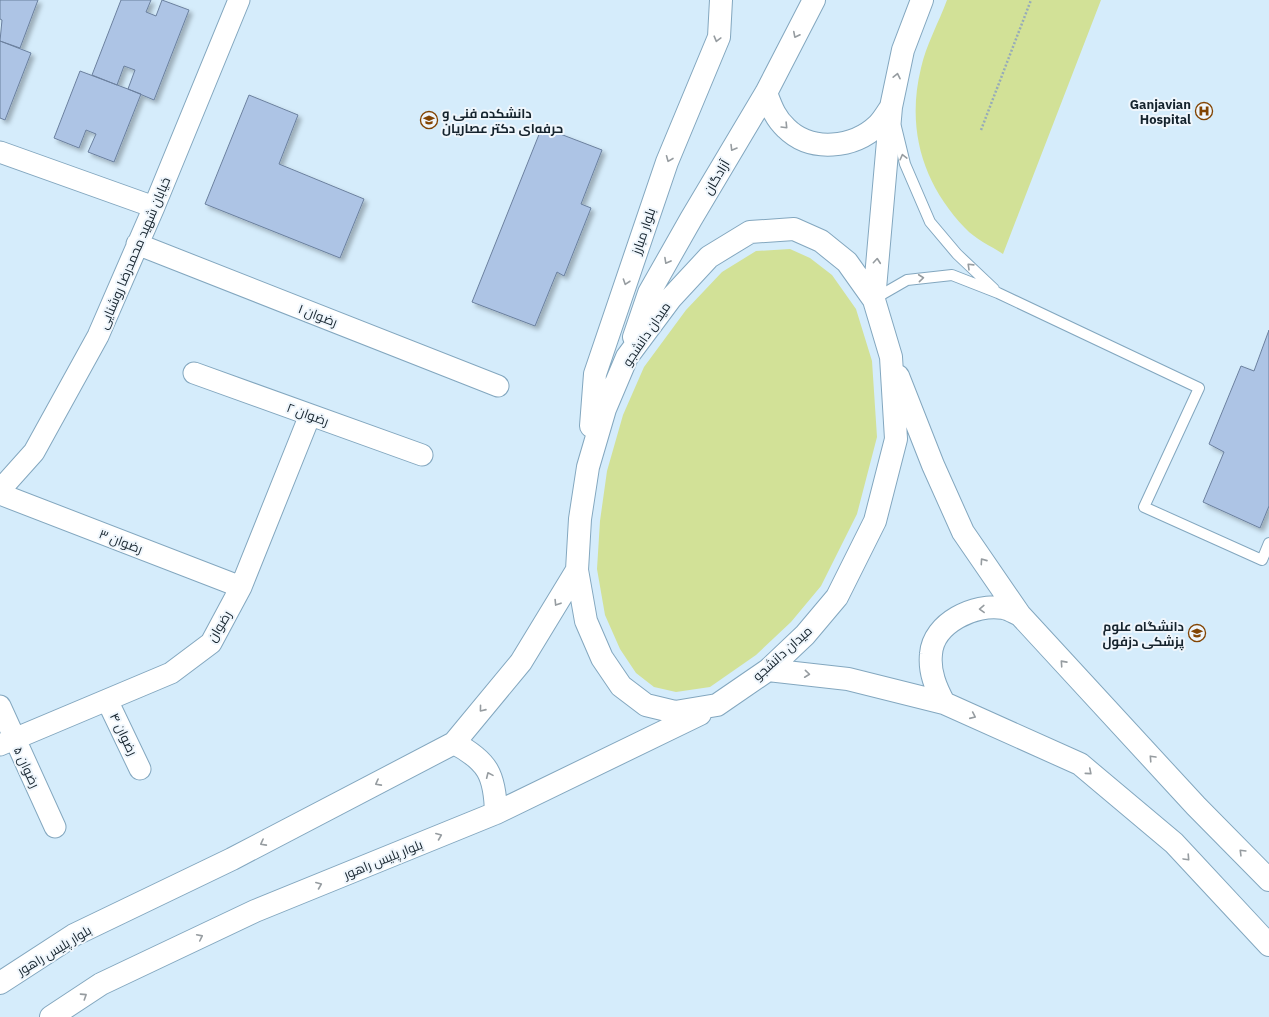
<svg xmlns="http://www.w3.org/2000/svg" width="1269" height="1017" font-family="'IBM Plex Sans',Cairo,sans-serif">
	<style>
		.green { fill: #d2e197 }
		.building { fill: #adc4e5; stroke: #6b809e; filter: url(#shadow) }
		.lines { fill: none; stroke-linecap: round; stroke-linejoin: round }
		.service-casing { stroke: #83a7bf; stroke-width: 12 }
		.minor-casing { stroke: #83a7bf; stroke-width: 23 }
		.secondary-casing { stroke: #83a7bf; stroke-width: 24 }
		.path { stroke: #97abb9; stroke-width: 2.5; stroke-dasharray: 2 2; stroke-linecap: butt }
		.service { stroke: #fff; stroke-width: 10 }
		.minor { stroke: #fff; stroke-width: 21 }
		.secondary { stroke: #fff; stroke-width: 22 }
		.oneway { stroke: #969ca0 }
		.labels { text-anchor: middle; stroke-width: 4; stroke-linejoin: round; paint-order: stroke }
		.poi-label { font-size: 13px; font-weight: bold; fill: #15232d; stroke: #eff6fc; text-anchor: end }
		.street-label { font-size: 13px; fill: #15232d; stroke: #eff6fc }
	</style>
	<defs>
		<filter id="shadow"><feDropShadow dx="3.5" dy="3.5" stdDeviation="2" flood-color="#0004"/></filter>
	</defs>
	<rect width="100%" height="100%" fill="#d5ecfb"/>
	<path class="green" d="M947,0H1101L1003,254C991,246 975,239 965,228C923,184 906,129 921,68C926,45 939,22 947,0Z
		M790,249L810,258L832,275L856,309L872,361L877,437L857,514L821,586L791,622L756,655L710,687L676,692L654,687L636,673L620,649L605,615L597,569L600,521L607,471L623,415L644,367L686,310L722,272L756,251Z"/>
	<path class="building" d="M0,0H38L20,48L0,41L2,20L0,19Z
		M121,0H151L146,12L156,16L162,0L189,10L154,100L128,89L135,70L124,66L117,85L92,75Z
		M0,41L31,53L5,120L0,118Z
		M80,71L141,94L114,162L88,152L96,134L86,130L79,148L54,138Z
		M249,95L298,115L279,164L364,199L340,258L205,204Z
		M542,127L602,150L581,204L591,208L564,276L557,272L535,326L472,302Z
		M1269,330V506L1260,528L1203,502L1224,452L1209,444L1241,366L1254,371Z"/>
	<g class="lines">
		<g class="service-casing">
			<path id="service" d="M896,127L905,164L930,222L957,254L994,289
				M874,299L907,280L952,275L998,293L1199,388L1144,507L1262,560L1269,543"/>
		</g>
		<g class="minor-casing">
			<path id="minor" d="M0,152L154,207
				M137,244L498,386
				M194,373L422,455
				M0,490L34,452L98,336L154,207L239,0
				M0,494L241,587
				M107,700L140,769
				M0,706L55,827
				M0,745L171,673L211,643L241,587L310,415"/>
		</g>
		<g class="secondary-casing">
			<path id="secondary" d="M766,93C771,106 775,118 786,128C811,153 854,148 878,125C883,120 887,113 891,107
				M794,229L821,241L847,262L874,300L891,357L896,439L875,521L837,597L805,635L768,670L717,705L675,712L646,705L621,686L602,658L586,621L577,570L580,519L588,467L605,409L627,357L671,298L709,257L750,232Z
				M874,300L891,107L903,50L922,0
				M634,337L649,293L691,219L766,93L814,0
				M898,376L933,465L963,532L1020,615L1196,806L1269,880
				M591,426L595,374L667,162L719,37L721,0
				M768,670L848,679L944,703L1080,764L1174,843L1269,945
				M944,703C936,688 929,672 931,654C933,623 975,603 1003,608C1009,609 1015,613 1020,615
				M454,743C488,761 495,775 496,813
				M0,983L74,935L232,859L454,743L521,662L577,570
				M51,1017L101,984L255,911L496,813L700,714"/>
		</g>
		<path class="path" d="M981,130L1031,0"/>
		<use href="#service" class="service"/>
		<use href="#minor" class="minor"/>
		<use href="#secondary" class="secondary"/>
	</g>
	<defs><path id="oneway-chevron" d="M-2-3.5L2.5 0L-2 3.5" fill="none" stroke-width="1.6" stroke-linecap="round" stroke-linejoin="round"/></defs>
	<g class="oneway">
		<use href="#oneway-chevron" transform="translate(796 35) rotate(117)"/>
		<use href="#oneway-chevron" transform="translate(717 39) rotate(105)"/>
		<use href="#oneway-chevron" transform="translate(897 76) rotate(-78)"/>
		<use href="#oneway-chevron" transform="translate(785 126) rotate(46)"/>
		<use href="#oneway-chevron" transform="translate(733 148) rotate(121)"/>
		<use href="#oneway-chevron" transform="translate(903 157) rotate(-104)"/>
		<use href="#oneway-chevron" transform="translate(669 159) rotate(112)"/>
		<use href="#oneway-chevron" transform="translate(667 261) rotate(119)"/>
		<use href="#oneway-chevron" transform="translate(877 261) rotate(-85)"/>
		<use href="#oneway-chevron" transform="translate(970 266) rotate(-136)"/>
		<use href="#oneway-chevron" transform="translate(921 278) rotate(-6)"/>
		<use href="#oneway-chevron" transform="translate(626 282) rotate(109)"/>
		<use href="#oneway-chevron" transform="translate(983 561) rotate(-125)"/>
		<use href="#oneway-chevron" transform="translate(557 603) rotate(122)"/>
		<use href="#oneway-chevron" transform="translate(982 609) rotate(178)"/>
		<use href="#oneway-chevron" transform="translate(1063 663) rotate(-132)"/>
		<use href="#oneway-chevron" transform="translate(807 674) rotate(6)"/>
		<use href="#oneway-chevron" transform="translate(482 709) rotate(129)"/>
		<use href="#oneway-chevron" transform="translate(973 716) rotate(24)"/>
		<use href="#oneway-chevron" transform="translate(1152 758) rotate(-133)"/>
		<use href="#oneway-chevron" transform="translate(1089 772) rotate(40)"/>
		<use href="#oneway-chevron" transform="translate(489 775) rotate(-114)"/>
		<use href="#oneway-chevron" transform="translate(378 783) rotate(152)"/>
		<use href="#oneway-chevron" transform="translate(439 836) rotate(-22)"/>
		<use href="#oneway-chevron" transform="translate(263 843) rotate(152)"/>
		<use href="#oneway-chevron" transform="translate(1242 852) rotate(-135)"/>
		<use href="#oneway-chevron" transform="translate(1187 858) rotate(47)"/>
		<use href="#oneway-chevron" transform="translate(319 885) rotate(-22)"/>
		<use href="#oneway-chevron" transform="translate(200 937) rotate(-26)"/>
		<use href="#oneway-chevron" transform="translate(84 996) rotate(-33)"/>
	</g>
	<defs>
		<g id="hospital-ring" transform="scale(0.9)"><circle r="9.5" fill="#eff6fc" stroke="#824403" stroke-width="1.5"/><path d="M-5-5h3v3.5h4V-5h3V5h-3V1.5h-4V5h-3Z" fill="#824403"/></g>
		<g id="university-ring" transform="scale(0.9)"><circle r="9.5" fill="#eff6fc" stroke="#824403" stroke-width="1.5"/><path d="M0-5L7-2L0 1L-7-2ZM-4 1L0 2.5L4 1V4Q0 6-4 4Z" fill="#824403"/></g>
	</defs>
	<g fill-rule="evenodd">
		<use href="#hospital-ring" x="1204" y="111"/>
		<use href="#university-ring" x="429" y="120"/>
		<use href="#university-ring" x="1197" y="633"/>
	</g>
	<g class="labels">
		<g class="poi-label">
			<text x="1191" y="109">Ganjavian<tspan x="1191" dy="15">Hospital</tspan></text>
			<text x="442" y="118" text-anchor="start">دانشکده فنی و<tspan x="442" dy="15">حرفه‌ای دکتر عصاریان</tspan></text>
			<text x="1184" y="631">دانشگاه علوم<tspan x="1184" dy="15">پزشکی دزفول</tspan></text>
		</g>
		<g class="street-label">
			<text transform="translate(716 177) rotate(-59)" y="5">آزادگان</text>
			<text transform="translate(643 231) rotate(-71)" y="5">بلوار مبارز</text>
			<text transform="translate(134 253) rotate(-67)" y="5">خیابان شهید محمدرضا روشنایی</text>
			<text transform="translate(318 315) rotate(21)" y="5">رضوان ۱</text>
			<text transform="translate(646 334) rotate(-56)" y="5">میدان دانشجو</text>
			<text transform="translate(308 414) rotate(20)" y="5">رضوان ۲</text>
			<text transform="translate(121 541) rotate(21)" y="5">رضوان ۳</text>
			<text transform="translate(219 626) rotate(-59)" y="5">رضوان</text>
			<text transform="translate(782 653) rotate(-42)" y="5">میدان دانشجو</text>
			<text transform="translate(124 734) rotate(64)" y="5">رضوان ۴</text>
			<text transform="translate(27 767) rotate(65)" y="5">رضوان ۵</text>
			<text transform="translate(383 859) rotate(-22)" y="5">بلوار پلیس راهور</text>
			<text transform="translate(54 950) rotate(-31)" y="5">بلوار پلیس راهور</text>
		</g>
	</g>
</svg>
